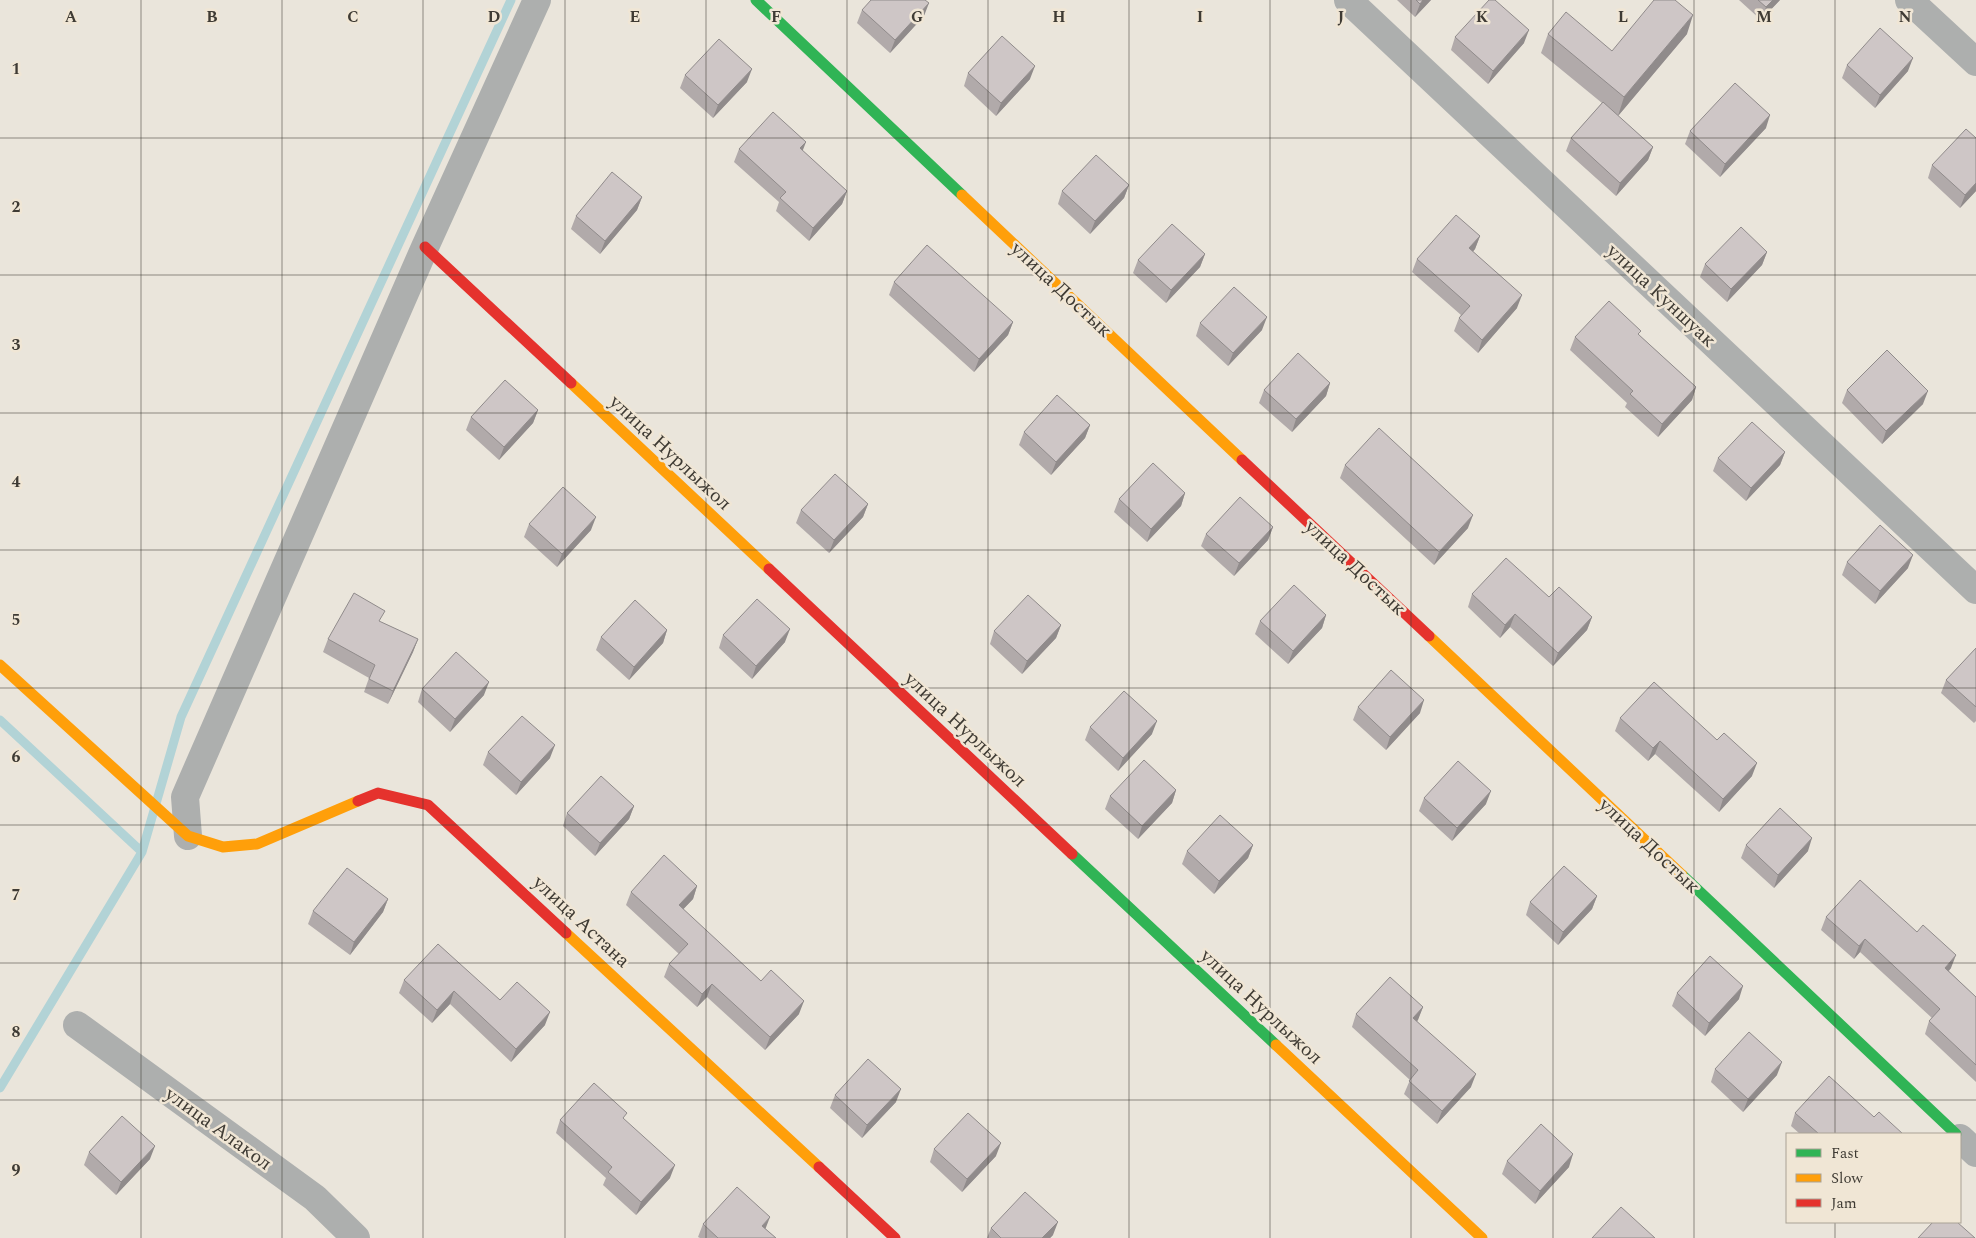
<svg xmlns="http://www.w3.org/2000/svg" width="1976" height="1238" font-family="Spectral,serif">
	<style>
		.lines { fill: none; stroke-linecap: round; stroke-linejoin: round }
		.stream { stroke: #b2d3d6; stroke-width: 9 }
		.street { stroke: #adafae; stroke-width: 28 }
		.fast { stroke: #30b455; stroke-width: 11 }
		.slow { stroke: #ff9f0a; stroke-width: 11 }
		.jam { stroke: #e5322d; stroke-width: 11 }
		.wall { fill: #b1aaaa }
		.shaded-wall { fill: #908b8b }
		.building { fill: #cec6c6; stroke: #908b8b }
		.grid { fill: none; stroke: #3f3b34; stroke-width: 1; stroke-opacity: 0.55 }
		.labels { text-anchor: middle; stroke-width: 5; stroke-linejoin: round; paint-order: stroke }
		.street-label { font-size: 20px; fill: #3f3b34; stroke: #f0e6d5 }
		.grid-label { font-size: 16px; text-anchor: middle; font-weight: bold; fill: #3f3b34; stroke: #f0e6d5; stroke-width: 5; stroke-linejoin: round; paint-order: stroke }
	</style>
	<rect width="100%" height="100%" fill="#eae5db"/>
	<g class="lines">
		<path class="stream" d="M0,720L142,852
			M0,1088L142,852L181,717L511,0"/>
		<path class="street" d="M1348,0L1976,590
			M1909,0L1976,62
			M188,836L185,797L425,247L537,0
			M77,1025L315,1198L356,1238
			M1960,1138L1976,1153"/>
		<path class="fast" d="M756,0L962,195
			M1072,854L1276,1045
			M1682,875L1956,1134"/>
		<path class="slow" d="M962,195L1242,460
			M571,383L769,569
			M1429,636L1682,875
			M0,665L188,836L223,847L257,844L358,801
			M566,933L819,1167
			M1276,1045L1482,1238"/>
		<path class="jam" d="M425,247L571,383
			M1242,460L1429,636
			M769,569L1072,854
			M358,801L378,793L428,805L566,933
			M819,1167L895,1238"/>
	</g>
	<path class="wall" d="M1397,0H1431L1415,17Z
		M1739,0H1780L1761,20Z
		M862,10L924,16L890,53L857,23Z
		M1548,34L1612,51L1687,34L1618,116L1653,147L1648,160L1616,196L1566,151L1571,138L1602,103L1541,53Z
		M1455,37L1524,43L1488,84L1451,50Z
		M1847,65L1908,71L1875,108L1842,78Z
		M968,73L1030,79L996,116L964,86Z
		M685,75L747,82L713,118L680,88Z
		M1766,128L1720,177L1685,144L1690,131Z
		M1976,138V191L1960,208L1928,178L1932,165Z
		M739,149L803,151L847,191L842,204L809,241L776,211L779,202L734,162Z
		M1129,185L1124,198L1090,234L1058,204L1062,191Z
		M642,197L637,210L600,254L571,229L576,216Z
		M1480,236L1475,249L1473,252L1517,308L1478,353L1454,331L1459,318L1461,315L1412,272L1417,259Z
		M1767,252L1762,265L1727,302L1700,277L1705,264Z
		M1205,254L1200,267L1166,303L1133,273L1138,260Z
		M894,282L1013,322L1008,335L974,372L889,295Z
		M1200,323L1262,330L1228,366L1196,336Z
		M1639,335L1696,387L1692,400L1658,437L1625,407L1627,403L1570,350L1575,337Z
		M1330,383L1326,396L1292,432L1259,403L1264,390Z
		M1847,390L1923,404L1882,444L1842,403Z
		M538,410L533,423L499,460L466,430L471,417Z
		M1090,425L1085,438L1051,475L1019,445L1024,432Z
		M1785,452L1780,465L1746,501L1713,471L1718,458Z
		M1345,465L1468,528L1434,565L1340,478Z
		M1185,493L1181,506L1147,542L1114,512L1119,499Z
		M868,504L863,517L829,553L796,523L801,510Z
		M529,524L591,530L557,567L524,537Z
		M1273,527L1268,540L1234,576L1201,546L1206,534Z
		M1847,562L1908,568L1875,604L1842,575Z
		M1472,594L1549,597L1592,617L1587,630L1553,666L1510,627L1500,638L1468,607Z
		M1326,615L1322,628L1288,664L1255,634L1260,621Z
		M381,622L418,639L413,652L388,704L364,692L369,678L323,652L328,639Z
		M1061,625L1056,638L1022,674L990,644L994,631Z
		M667,630L663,643L629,680L596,650L601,637Z
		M723,635L785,642L752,679L719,648Z
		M1976,648V721L1974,723L1941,693L1946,680Z
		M422,689L484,695L450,732L418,702Z
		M1358,707L1420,713L1386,750L1353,720Z
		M1620,718L1752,776L1719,812L1655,754L1648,761L1615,731Z
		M1090,727L1152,734L1118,771L1085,740Z
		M488,752L550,758L516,795L483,765Z
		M1176,790L1172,803L1138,839L1105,809L1110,796Z
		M1424,798L1486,804L1452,841L1419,811Z
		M634,806L629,819L595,856L563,826L567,813Z
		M1253,845L1248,858L1214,894L1182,864L1187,851Z
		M1746,845L1808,851L1774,888L1741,858Z
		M697,886L693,899L683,909L761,981L799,1014L765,1050L707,997L697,1007L664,977L669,964L679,954L626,905L631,892Z
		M1597,896L1592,909L1558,945L1526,915L1530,902Z
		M388,899L383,912L350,955L308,924L313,911Z
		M1826,917L1951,968L1949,971L1976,997V1082L1925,1034L1929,1021L1932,1018L1860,952L1854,959L1821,930Z
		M404,980L500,1000L545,1025L511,1062L450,1004L432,1023L399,993Z
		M1677,993L1739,999L1705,1036L1672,1006Z
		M1423,1007L1417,1021L1471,1087L1437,1124L1404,1094L1410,1080L1352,1027L1356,1014Z
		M1715,1069L1777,1075L1743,1112L1711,1082Z
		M835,1095L896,1102L862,1138L830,1108Z
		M1795,1113L1874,1117L1903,1134H1800L1791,1126Z
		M560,1120H625L670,1178L636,1215L603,1185L606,1178L556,1133Z
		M934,1149L996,1156L962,1192L930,1162Z
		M89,1152L150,1159L116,1195L84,1165Z
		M1507,1161L1569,1167L1535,1204L1502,1174Z
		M703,1224L766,1229L776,1238H700L698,1237Z
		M991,1228L1053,1235L1050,1238H987Z"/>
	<path class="shaded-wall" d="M1423,0H1431L1415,17L1420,4Z
		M1773,0H1780L1761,20L1766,7Z
		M929,3L924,16L890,53L895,40Z
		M1693,15L1687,34L1618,116L1624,97Z
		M1529,30L1524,43L1488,84L1493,71Z
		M1913,58L1908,71L1875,108L1880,95Z
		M1035,66L1030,79L996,116L1001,103Z
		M752,69L747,82L713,118L718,105Z
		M1770,115L1766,128L1720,177L1725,164Z
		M806,142L801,155L800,148Z
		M1653,147L1648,160L1616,196L1620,183Z
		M1976,183V191L1960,208L1965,195Z
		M1129,185L1124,198L1090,234L1095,221Z
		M847,191L842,204L809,241L813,228Z
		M642,197L637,210L600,254L605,241Z
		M1480,236L1475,249L1464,261L1469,248Z
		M1767,252L1762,265L1727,302L1731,289Z
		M1205,254L1200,267L1166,303L1171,290Z
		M1522,295L1517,308L1478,353L1482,340Z
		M1267,317L1262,330L1228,366L1233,353Z
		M1013,322L1008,335L974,372L979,359Z
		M1330,383L1326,396L1292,432L1296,419Z
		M1696,387L1692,400L1658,437L1662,424Z
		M1928,391L1923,404L1882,444L1886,431Z
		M538,410L533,423L499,460L504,447Z
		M1090,425L1085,438L1051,475L1056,462Z
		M1785,452L1780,465L1746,501L1751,488Z
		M1185,493L1181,506L1147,542L1151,529Z
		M868,504L863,517L829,553L834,540Z
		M1473,515L1468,528L1434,565L1439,552Z
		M596,517L591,530L557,567L562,554Z
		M1273,527L1268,540L1234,576L1239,563Z
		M1913,555L1908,568L1875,604L1880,591Z
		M1515,614L1510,627L1500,638L1505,625Z
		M1326,615L1322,628L1288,664L1293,651Z
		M1592,617L1587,630L1553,666L1558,653Z
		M1061,625L1056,638L1022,674L1027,661Z
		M790,629L785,642L752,679L756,666Z
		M667,630L663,643L629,680L634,667Z
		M418,639L413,652L388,704L393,691Z
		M489,682L484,695L450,732L455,719Z
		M1424,700L1420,713L1386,750L1390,737Z
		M1157,721L1152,734L1118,771L1123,758Z
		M1660,741L1655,754L1648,761L1653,748Z
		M555,745L550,758L516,795L521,782Z
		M1757,763L1752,776L1719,812L1723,799Z
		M1176,790L1172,803L1138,839L1142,826Z
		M1491,791L1486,804L1452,841L1457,828Z
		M634,806L629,819L595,856L600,843Z
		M1812,838L1808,851L1774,888L1778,875Z
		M1253,845L1248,858L1214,894L1219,881Z
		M697,886L693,899L675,918L679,905Z
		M1597,896L1592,909L1558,945L1563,932Z
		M388,899L383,912L350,955L354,942Z
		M1865,939L1860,952L1854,959L1859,946Z
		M1956,955L1951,968L1940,980L1945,968Z
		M712,984L707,997L697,1007L702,994Z
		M1743,986L1739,999L1705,1036L1709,1023Z
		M454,991L450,1004L432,1023L437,1010Z
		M804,1001L799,1014L765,1050L770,1037Z
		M1423,1007L1418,1020L1409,1031L1413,1018Z
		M550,1012L545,1025L511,1062L516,1049Z
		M1782,1062L1777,1075L1743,1112L1748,1099Z
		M1476,1074L1471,1087L1437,1124L1442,1111Z
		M901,1089L896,1102L862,1138L867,1125Z
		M1001,1143L996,1156L962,1192L967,1179Z
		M155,1146L150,1159L116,1195L121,1182Z
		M1573,1154L1569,1167L1535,1204L1540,1191Z
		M675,1165L670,1178L636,1215L641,1202Z
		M770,1217L765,1230L762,1226Z
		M1058,1222L1053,1235L1050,1238H1042Z"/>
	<path class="building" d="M871,0H925L929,3L895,40L862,10Z
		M1416,0H1423L1420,4Z
		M1489,0H1495L1529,30L1493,71L1455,37Z
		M1654,0H1675L1693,15L1624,97L1548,34L1566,12L1612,51Z
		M1758,0H1773L1766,7Z
		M1880,28L1913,58L1880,95L1847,65Z
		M1002,36L1035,66L1001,103L968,73Z
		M719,39L752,69L718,105L685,75Z
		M1735,83L1770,115L1725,164L1690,131Z
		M1603,102L1653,147L1620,183L1571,138Z
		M773,112L806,142L800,148L847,191L813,228L780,198L786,192L739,149Z
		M1966,129L1976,138V183L1965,195L1932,165Z
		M1096,155L1129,185L1095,221L1062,191Z
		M612,172L642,197L605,241L576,216Z
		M1456,215L1480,236L1469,248L1522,295L1482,340L1459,318L1470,306L1417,259Z
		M1172,224L1205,254L1171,290L1138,260Z
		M1741,227L1767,252L1731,289L1705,264Z
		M927,245L1013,322L979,359L894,282Z
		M1234,287L1267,317L1233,353L1200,323Z
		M1609,301L1641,331L1638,334L1696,387L1662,424L1630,394L1633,391L1575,337Z
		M1887,350L1928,391L1886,431L1847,390Z
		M1298,353L1330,383L1296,419L1264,390Z
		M505,380L538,410L504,447L471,417Z
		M1057,395L1090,425L1056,462L1024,432Z
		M1752,422L1785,452L1751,488L1718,458Z
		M1379,428L1473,515L1439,552L1345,465Z
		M1153,463L1185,493L1151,529L1119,499Z
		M835,474L868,504L834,540L801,510Z
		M563,487L596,517L562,554L529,524Z
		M1240,497L1273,527L1239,563L1206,534Z
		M1880,525L1913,555L1880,591L1847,562Z
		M1506,558L1549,597L1559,587L1592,617L1558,653L1515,614L1505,625L1472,594Z
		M1294,585L1326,615L1293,651L1260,621Z
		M354,593L385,611L379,621L418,639L393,691L369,679L375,665L328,639Z
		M1028,595L1061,625L1027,661L994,631Z
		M757,599L790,629L756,666L723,635Z
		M635,600L667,630L634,667L601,637Z
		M1976,648V707L1946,680Z
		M456,652L489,682L455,719L422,689Z
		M1391,670L1424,700L1390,737L1358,707Z
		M1654,682L1717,740L1724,733L1757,763L1723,799L1660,741L1653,748L1620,718Z
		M1124,691L1157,721L1123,758L1090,727Z
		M522,716L555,745L521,782L488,752Z
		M1144,760L1176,790L1142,826L1110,796Z
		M1458,761L1491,791L1457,828L1424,798Z
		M601,776L634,806L600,843L567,813Z
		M1780,808L1812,838L1778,875L1746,845Z
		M1220,815L1253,845L1219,881L1187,851Z
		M664,855L697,886L679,905L761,981L771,970L804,1001L770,1037L712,984L702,994L669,964L688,944L631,892Z
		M1564,866L1597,896L1563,932L1530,902Z
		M347,868L388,899L354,942L313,911Z
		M1860,880L1917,932L1923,925L1956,955L1945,968L1976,997V1065L1929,1021L1940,1009L1865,939L1859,946L1826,917Z
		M438,944L500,1000L517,982L550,1012L516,1049L454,991L437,1010L404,980Z
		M1710,956L1743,986L1709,1023L1677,993Z
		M1390,977L1423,1007L1413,1018L1476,1074L1442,1111L1409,1081L1418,1070L1356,1014Z
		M1749,1032L1782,1062L1748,1099L1715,1069Z
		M868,1059L901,1089L867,1125L835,1095Z
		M1829,1076L1874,1117L1879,1112L1903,1134H1819L1795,1113Z
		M594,1083L627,1113L623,1118L675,1165L641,1202L608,1172L612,1167L560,1120Z
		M968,1113L1001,1143L967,1179L934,1149Z
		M122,1116L155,1146L121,1182L89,1152Z
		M1541,1124L1573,1154L1540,1191L1507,1161Z
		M737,1187L770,1217L762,1226L776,1238H718L703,1224Z
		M1025,1192L1058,1222L1042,1238H1001L991,1228Z
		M1621,1207L1655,1238H1592Z
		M1933,1222H1957L1975,1238H1918Z"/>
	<path class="grid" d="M141,0V1238M282,0V1238M423,0V1238M565,0V1238M706,0V1238M847,0V1238M988,0V1238M1129,0V1238M1270,0V1238M1411,0V1238M1553,0V1238M1694,0V1238M1835,0V1134M0,138H1976M0,275H1976M0,413H1976M0,550H1976M0,688H1976M0,825H1976M0,963H1976M0,1100H1976M1835,1222V1238"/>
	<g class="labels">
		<g class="street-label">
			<text transform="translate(1062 289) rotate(43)" y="7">улица Достык</text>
			<text transform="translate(1662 295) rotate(43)" y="7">улица Куншуак</text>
			<text transform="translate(671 452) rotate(43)" y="7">улица Нурлыжол</text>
			<text transform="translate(1356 567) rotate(43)" y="7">улица Достык</text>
			<text transform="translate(966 729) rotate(43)" y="7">улица Нурлыжол</text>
			<text transform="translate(1650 845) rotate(43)" y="7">улица Достык</text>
			<text transform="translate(582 921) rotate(43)" y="7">улица Астана</text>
			<text transform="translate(1262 1006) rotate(43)" y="7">улица Нурлыжол</text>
			<text transform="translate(219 1128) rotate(36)" y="7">улица Алакол</text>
		</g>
	</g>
	<g class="grid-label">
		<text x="71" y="22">A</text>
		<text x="212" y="22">B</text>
		<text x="353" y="22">C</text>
		<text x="494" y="22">D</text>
		<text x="635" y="22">E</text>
		<text x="776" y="22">F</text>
		<text x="917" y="22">G</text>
		<text x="1059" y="22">H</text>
		<text x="1200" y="22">I</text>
		<text x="1341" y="22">J</text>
		<text x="1482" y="22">K</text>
		<text x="1623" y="22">L</text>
		<text x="1764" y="22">M</text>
		<text x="1905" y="22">N</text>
		<text x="16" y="74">1</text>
		<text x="16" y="212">2</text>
		<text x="16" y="350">3</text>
		<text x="16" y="487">4</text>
		<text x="16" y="625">5</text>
		<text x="16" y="762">6</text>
		<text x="16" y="900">7</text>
		<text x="16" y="1037">8</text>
		<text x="16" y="1175">9</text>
	</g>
	<rect x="1786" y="1133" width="175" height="90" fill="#f0e6d5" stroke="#a9a295"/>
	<rect x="1796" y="1149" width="25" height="8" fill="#30b455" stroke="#a9a295"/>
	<text x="1831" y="1158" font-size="15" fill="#3f3b34">Fast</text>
	<rect x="1796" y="1174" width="25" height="8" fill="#ff9f0a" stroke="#a9a295"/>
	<text x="1831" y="1183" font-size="15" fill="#3f3b34">Slow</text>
	<rect x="1796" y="1199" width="25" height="8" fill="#e5322d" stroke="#a9a295"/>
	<text x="1831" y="1208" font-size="15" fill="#3f3b34">Jam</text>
</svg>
